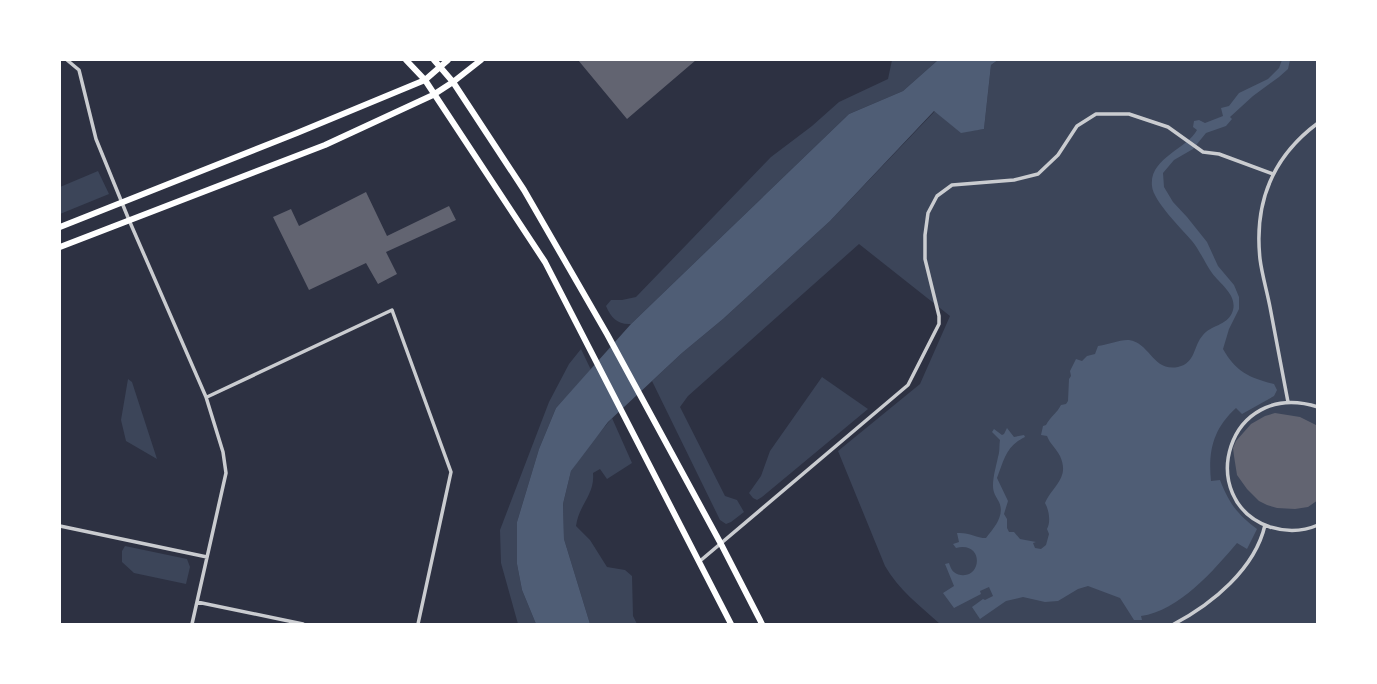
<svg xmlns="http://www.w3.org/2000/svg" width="1377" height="684" font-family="'Titillium Web',sans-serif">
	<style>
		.green { fill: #3c4559 }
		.water { fill: #4f5d75 }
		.building { fill: #626471 }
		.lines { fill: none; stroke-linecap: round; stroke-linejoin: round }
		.minor { stroke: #caccd0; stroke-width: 3.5 }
		.primary { stroke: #fff; stroke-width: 6 }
	</style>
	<rect width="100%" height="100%" fill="#2d3142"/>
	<path class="green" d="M892,60H938L903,91L849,114L631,324C618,325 611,318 606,306L611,300H622L636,297L771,157L812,126L839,102L888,79Z
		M998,60H1317V624H940C920,606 898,589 885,566L838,451L920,384L950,316L859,244L688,396L680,407L725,496L737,500L744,512L731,522L726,524L720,520L652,381L682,353L723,319L830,221L935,111L961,132L984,129L991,65Z
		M98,171L109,194L60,214V187Z
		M581,349L591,370L556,408L539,449L517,522V564L522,590L536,624H518L501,563L500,530L549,402L569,364Z
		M822,377L868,409L762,497L757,500L753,498L749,493L761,476L770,451Z
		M128,379L132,382L157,459L126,441L121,420Z
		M612,418L632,463L607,479L600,469L593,473C595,495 579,504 576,526L590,540L607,567L625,570L632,576L633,616L637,624H590L564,539L563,504L571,471L586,449Z
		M125,546L187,559L190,567L186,584L134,573L122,562V551Z"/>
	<path class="water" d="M938,60H998L991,65L984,129L961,133L934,111L830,221L723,319L682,353L608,422L571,471L563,504L564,539L590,624H536L522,590L517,564V522L539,449L556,408L631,324L849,114L903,91Z
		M1282,60H1290L1288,69L1279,77L1253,96L1230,117L1232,119L1226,126L1206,133L1193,149L1174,160L1163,173L1164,187L1173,202L1187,217L1207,242L1218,266L1234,285L1239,297V309L1229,329L1223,349C1236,372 1250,378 1274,384L1277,390L1274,396L1242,414L1236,408C1213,429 1208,451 1211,481L1220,480C1229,503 1237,514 1257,529L1247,549L1237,543C1214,570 1179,611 1141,616L1142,620H1134L1120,598L1088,586L1078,589L1058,601L1045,602L1023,597L1006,601L980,619L972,607L983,599L985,600L993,596L989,587L980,591L981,594L954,608L943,593L954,586L945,564L949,563C951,569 953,574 961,575C982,578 984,541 956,548L953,544L959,542L957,533C969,532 976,538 986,538C995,527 1005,515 999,502C996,496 993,493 993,486C993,476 996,467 998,457C1000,452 999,446 1000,440L992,432L994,429L1002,435L1004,434L1007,428L1014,437L1024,435L1025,437C1006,446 1004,460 997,478L1008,501L1004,514L1007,519V528L1009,532H1014L1020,539L1036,542L1033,543L1035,548L1041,549L1046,545L1049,534L1047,529C1051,522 1049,510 1045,503C1053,485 1070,478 1060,456C1056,448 1050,444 1047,436L1041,435L1043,426L1046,425C1050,417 1057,413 1061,405L1066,404L1068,401L1069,379L1071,376L1070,371L1076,359L1082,361L1087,356L1095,354L1098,346C1106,345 1122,339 1129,340C1150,343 1153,372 1178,367C1196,363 1193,346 1203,335C1211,325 1226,326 1232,313C1239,296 1221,285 1212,273C1205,263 1200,251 1192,241C1182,229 1153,201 1152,186C1149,158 1187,149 1197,130L1193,127L1194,121L1199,120L1205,123L1223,116L1221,108L1229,106L1239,93L1268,79L1279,68Z"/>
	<path class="building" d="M578,60H696L627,119Z
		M366,192L387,236L449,206L456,220L386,252L397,274L378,284L366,263L309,290L273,217L291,209L299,226Z
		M1275,413L1300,417L1318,426V500L1308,507L1295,509L1277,508L1267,505L1259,501L1247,489L1237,475L1234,456L1233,448L1236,441L1251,424L1265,416Z"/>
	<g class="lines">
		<path class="minor" d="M67,60L79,70L96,139L129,220L206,397L223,452L226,473L192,624
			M207,397L392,310L451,472L418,624
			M1288,402C1282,370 1276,338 1270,307C1267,291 1262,275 1260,259C1254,203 1272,157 1318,123
			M1318,407C1226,378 1194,501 1270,527C1286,532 1302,532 1318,525
			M60,526L207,557
			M700,561L908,385L939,324V316L925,259V235L928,213L937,196L952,185L1014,180L1038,174L1058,155L1077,126L1096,114H1129L1168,127L1203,152L1219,154L1273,174
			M197,602L303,624
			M1174,624C1212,604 1255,569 1265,525"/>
		<path class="primary" d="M406,60L425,80L545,262L731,624
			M434,60L453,82L524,190L607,334L721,544L762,624
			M60,227L297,133L425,80L448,60
			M60,247L325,145L433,95L453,82L481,60"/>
	</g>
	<rect width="1377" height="684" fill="none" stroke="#ffffff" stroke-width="122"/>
</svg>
